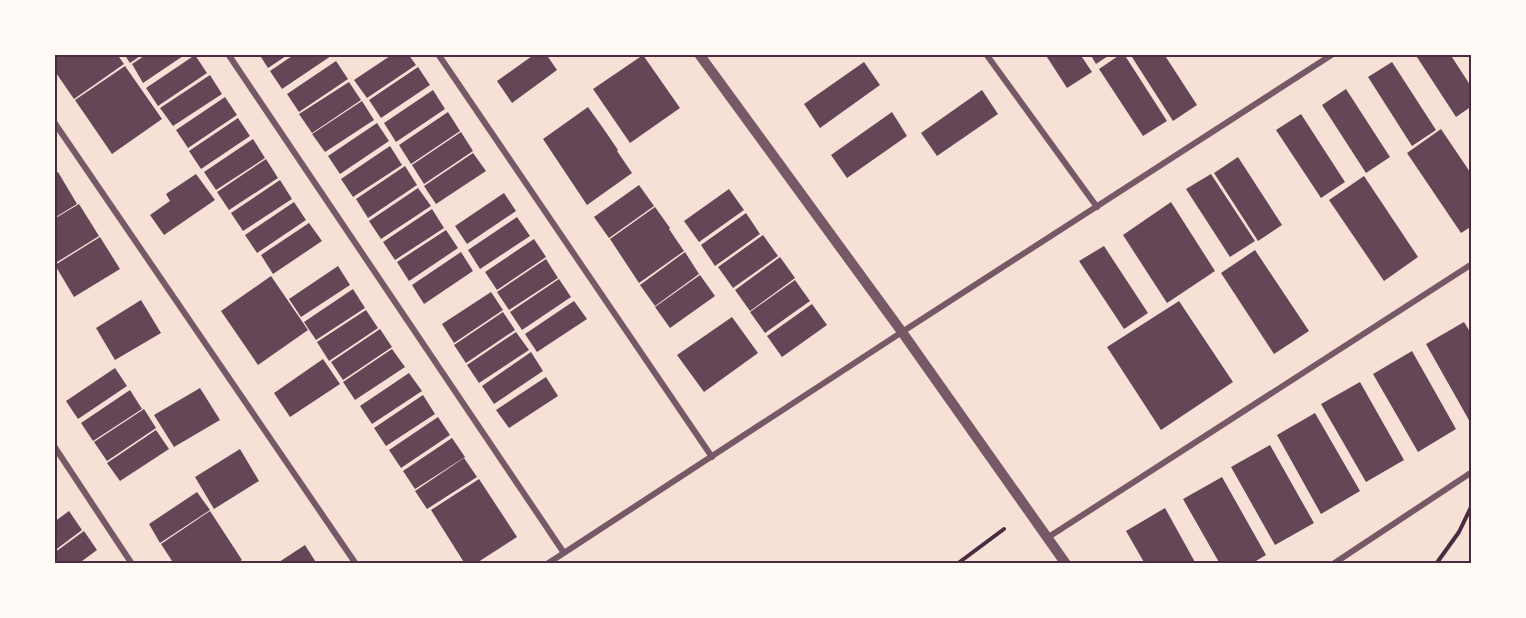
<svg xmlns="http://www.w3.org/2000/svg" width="1526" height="618" font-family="Lato,sans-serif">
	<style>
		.building { fill: #644757 }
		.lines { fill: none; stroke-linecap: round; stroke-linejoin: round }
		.path { stroke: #4a2c40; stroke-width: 4 }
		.minor { stroke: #755966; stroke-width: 6 }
		.tertiary { stroke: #755966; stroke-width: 10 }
		.neatline { fill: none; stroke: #4a2c40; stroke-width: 2 }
	</style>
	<rect width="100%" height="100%" fill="#f7e1d7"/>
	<path class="building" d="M54,54H117L124,64L74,99L54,70Z
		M124,54H143L130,63Z
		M147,54H186L143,83L132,64Z
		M259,54H289L268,68Z
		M295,54H330L331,56L282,89L270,71Z
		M393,54H408L416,65L367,98L354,80Z
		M535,54H546L557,70L512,103L497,81Z
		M1045,54H1080L1092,72L1067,88Z
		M1090,54H1111L1096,64Z
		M1121,54H1124L1167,121L1143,136L1099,69Z
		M1130,54H1164L1197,105L1173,121Z
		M1415,54H1450L1472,88V106L1456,117Z
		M195,55L207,73L158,106L146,88Z
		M643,55L680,108L630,143L593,89Z
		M336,61L348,79L299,112L287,94Z
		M864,62L880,85L820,128L804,104Z
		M1392,62L1436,130L1412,146L1368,77Z
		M125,66L162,119L112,154L75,100Z
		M418,67L430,85L381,118L369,100Z
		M210,75L222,94L173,126L160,108Z
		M349,82L361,100L312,133L299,114Z
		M1346,89L1390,157L1366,173L1322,105Z
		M433,90L445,109L396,142L384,123Z
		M982,90L998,114L937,156L921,133Z
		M225,97L237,115L188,148L176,130Z
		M362,101L374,120L325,152L312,134Z
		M588,107L603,128L618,150L617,151L632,173L587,205L543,139Z
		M448,112L460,131L411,164L399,145Z
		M892,112L907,136L847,178L831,155Z
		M1301,114L1345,182L1321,198L1276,130Z
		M238,118L250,136L201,169L189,151Z
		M377,123L389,141L340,174L328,156Z
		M1441,129L1472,175V226L1461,233L1407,153Z
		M461,132L473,151L424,184L412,165Z
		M253,139L265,158L216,190L204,172Z
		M390,146L402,165L353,197L341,179Z
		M473,153L486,171L436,204L424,186Z
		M1238,157L1282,225L1258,241L1214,173Z
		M266,159L278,178L229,210L217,192Z
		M405,166L417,185L368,218L356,199Z
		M58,172L77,204L54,218V174Z
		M196,174L215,200L164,235L150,215L170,201L166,194Z
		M1211,174L1255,241L1230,257L1186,189Z
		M1364,176L1418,257L1384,281L1329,200Z
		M280,180L292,199L243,231L231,213Z
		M639,185L654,206L609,238L594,217Z
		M418,188L431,206L381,239L369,221Z
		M729,189L744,210L699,242L684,221Z
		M504,193L516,211L467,244L455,226Z
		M294,202L306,220L257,253L245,235Z
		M1171,202L1215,271L1167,303L1123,235Z
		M79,204L99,236L54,264V219Z
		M655,207L670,228L669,229L684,251L639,283L610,239Z
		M432,209L444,228L395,260L383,242Z
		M746,213L760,234L715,266L701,245Z
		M517,217L530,236L480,269L468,250Z
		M309,223L322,241L273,274L261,255Z
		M446,230L458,248L409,281L397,262Z
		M763,235L778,256L733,288L718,267Z
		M100,237L120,269L74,297L55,265Z
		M534,239L546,257L497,290L485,272Z
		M1104,246L1148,313L1124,329L1079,261Z
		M1255,250L1309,331L1274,354L1221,273Z
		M461,252L473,271L424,304L412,285Z
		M685,252L699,274L655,306L640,285Z
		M780,257L795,278L750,311L735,290Z
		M546,259L558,278L509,310L497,292Z
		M338,266L350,285L301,317L289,299Z
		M700,275L715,296L670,328L655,307Z
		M271,276L308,330L258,365L221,311Z
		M559,279L571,297L522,330L510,312Z
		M795,280L810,301L765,333L750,312Z
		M353,289L365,308L316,340L304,322Z
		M491,292L503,310L454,343L442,324Z
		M141,300L161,333L115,360L96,328Z
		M574,301L587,319L537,352L525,334Z
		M1179,301L1233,382L1161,430L1107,347Z
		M812,304L827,325L782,357L767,336Z
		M366,310L378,328L329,361L317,342Z
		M503,312L515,330L466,363L454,345Z
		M732,317L758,353L704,392L677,355Z
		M1464,322L1472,335V421L1470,422L1426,344Z
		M380,329L392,347L343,380L331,362Z
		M516,332L529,350L479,383L467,365Z
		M392,349L405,367L355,400L343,382Z
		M1412,351L1456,429L1418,452L1373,374Z
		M531,352L543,371L494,404L482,386Z
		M323,359L340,384L290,417L274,393Z
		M115,368L127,386L78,419L66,401Z
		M409,373L422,391L372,424L360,406Z
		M546,377L558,396L509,428L496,410Z
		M1360,382L1404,460L1366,482L1321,404Z
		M200,388L220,420L174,447L154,415Z
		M130,390L142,409L93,441L81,423Z
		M423,395L435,414L386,446L374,428Z
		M144,409L156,428L107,461L94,442Z
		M1315,413L1360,491L1321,514L1277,435Z
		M438,417L450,435L401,468L389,450Z
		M156,430L169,449L120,481L107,463Z
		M452,438L465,457L415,489L403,471Z
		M1270,445L1314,523L1275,545L1231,467Z
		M240,449L259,481L214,509L195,477Z
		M464,458L477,477L427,509L415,491Z
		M1222,477L1266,555L1251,564H1220L1183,499Z
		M479,479L517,537L475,564H465L431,510Z
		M197,492L210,510L160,543L149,524Z
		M1165,508L1196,564H1145L1126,531Z
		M69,511L82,530L54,551V522Z
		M210,511L242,560L236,564H174L161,544Z
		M84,531L97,550L78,564H54V553Z
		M305,545L317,564H276Z"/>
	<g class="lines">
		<path class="path" d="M957,564L1004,529
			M1436,564L1459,532L1472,505"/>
		<path class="minor" d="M228,54L564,553
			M438,54L712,457
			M986,54L1097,207
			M54,122L356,564
			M54,446L132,564
			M1047,538L1472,264
			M547,564L902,332L1333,54
			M1333,564L1472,472"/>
		<path class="tertiary" d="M699,54L902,332L1066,564"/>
	</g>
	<rect width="1526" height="618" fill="none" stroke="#fffaf5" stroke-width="111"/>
	<rect x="56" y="56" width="1414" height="506" class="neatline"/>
</svg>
